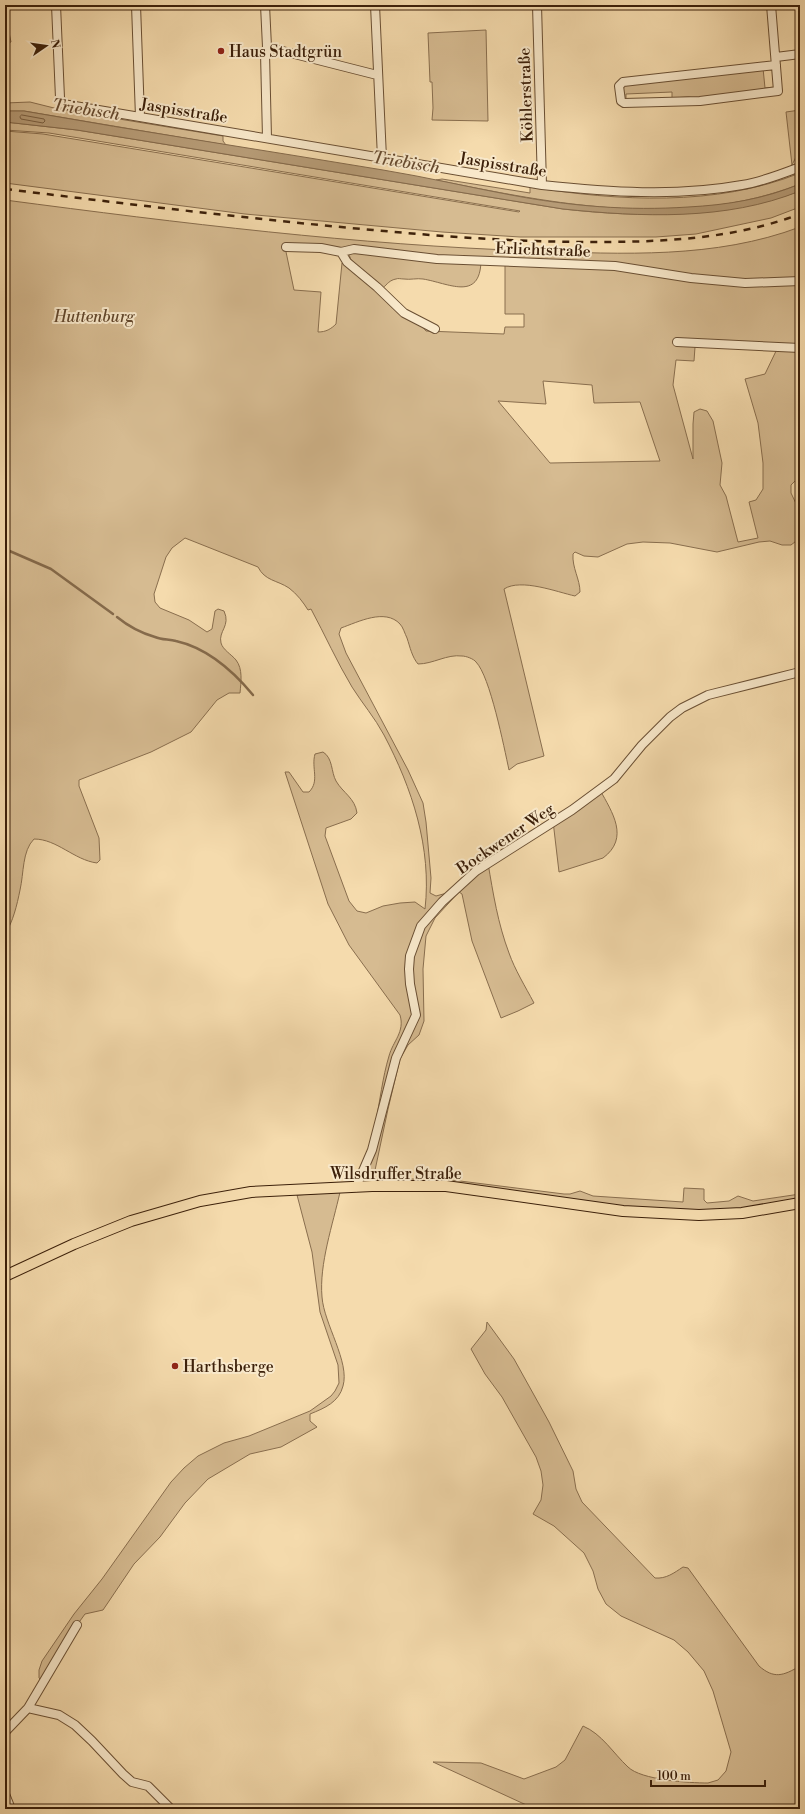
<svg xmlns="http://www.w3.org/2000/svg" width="805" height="1814" font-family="'Libre Bodoni',serif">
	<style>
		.green { fill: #d6bb91; stroke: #896e4e; fill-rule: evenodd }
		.water { fill: #b69b76; stroke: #856a4b }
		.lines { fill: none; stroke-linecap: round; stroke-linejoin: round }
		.shore { stroke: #795e40; stroke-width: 1 }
		.stream { stroke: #856a4b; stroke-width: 2.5 }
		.minor-casing { stroke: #6a4f33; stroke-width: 10 }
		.major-casing { stroke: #3c200a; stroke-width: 12 }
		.minor { stroke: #f8e8ca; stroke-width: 8 }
		.major { stroke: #f5dbad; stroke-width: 10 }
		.rail { stroke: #3c200a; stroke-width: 2.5; stroke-dasharray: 7 7; stroke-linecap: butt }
		.poi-dot { fill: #8f2418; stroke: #f8e8ca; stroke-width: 1.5 }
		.labels { text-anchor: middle; stroke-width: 4; stroke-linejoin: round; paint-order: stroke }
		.poi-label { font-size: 16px; fill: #3c200a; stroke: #f8e8ca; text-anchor: start }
		.street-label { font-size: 16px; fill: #3c200a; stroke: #f8e8ca }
		.park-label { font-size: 16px; font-style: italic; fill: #62472c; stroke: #f8e8ca }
		.water-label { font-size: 17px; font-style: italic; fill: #674b30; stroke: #f8e8ca }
	</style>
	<rect width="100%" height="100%" fill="#f5dbad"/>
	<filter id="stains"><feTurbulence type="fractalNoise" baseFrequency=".005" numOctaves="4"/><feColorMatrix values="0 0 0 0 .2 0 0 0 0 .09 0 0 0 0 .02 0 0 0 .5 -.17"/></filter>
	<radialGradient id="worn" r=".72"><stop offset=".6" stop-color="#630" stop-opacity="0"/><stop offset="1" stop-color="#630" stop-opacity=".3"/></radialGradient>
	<path class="green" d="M5,13L11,42L5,44Z
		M486,30L488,121L432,120L433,108L432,82H430L428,33Z
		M763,68L765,88L775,87V88L696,98L688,97L672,98V92L626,94V100L624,98L623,86Z
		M30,102L58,109L223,136V141L226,145L24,111H5V103Z
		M800,110V149L792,165L786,112Z
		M5,122L77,130L563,209C643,218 723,218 800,191V207L771,218L696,234L656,237H520L442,232L245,214L5,183V131L43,134L86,141L519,212L520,211L49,133L5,130Z
		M800,173V184C683,230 554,204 436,180L442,179L530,193V187C619,201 715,207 800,173Z
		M5,200C180,223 357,245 533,251C623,254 715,259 800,227L797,237L800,247V476L791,485V493L800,512V538L791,545H782L770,541L759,542L717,552L670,543L643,542L627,544L598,557L584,556L575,552L573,554C572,568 580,579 580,592L575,596C557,592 521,578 504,589L544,756L517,764L509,770C504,747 490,676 476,662C474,659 466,656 462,656C447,654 433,664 418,664C412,657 410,647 407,638C405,634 403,627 400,624C385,608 358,622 341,628L339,634L346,653L408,770L423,803L426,822L431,878L430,893L436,896L447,893L488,863C493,893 498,924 509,953C515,970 525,986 534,1003L518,1011L501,1018L472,941L462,894L459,892L435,918L426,936L423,969L424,1021L419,1035L408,1045L400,1059L388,1109L374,1175L377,1179H420L432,1175L444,1179L564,1194H570L580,1191L593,1196L683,1202L684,1188L704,1189V1200L707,1203L729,1201L738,1196L753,1201L800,1194V1203L778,1207L664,1213L479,1190L349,1187C379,1150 376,1099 389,1056C393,1041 405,1032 400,1015L349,945L328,904L285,772H289L303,792H309C320,781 311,768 315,754L323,752C333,758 331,772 336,781C343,793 355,798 357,813L351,819L326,828L325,836L349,901L357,911L366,913L383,906L400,903L415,902L425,909C432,848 412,788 384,735C375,718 362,703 352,687C337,662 325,635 311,609L308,610C303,602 297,594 289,588C277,580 265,581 258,567L185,538L172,548L166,557L154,594L155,602L160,608L189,620L207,632L212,629L215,611L218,609L224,611C231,626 218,631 221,643C223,650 231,654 236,660C243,669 241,682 240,693H229L217,700L191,732L151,752L79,780V786L99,838L100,860L97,863C74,860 57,839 34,839C22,851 24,873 20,890C17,905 13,922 5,934ZM285,247L349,253C350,267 373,280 383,288C387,284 390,280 396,279C398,278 401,279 404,279C410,280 417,278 423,279C448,283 480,302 481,261L505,262V314H524V327H505L504,334L426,331L421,325L342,263L336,324C331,329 326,332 318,332L321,292L294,290ZM695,347L777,349L765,374L745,379L758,423L763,463V489L756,500L749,502L758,538L738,542L726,496L720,485L722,463L713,421L707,411L700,409L694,412L693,424V459L673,385L676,360L694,361ZM543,381L592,385L594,403L640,402L660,461L550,463L498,401L546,404Z
		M600,790C612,812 630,838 603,858L559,872L553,821Z
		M340,1192C333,1224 319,1264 322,1297C324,1324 350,1362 343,1386C339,1402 325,1408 310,1414V1421L317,1427L281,1447L250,1454L208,1479L185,1503L160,1537L134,1564L103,1610L85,1614L77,1625L43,1682L39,1678V1670L42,1661L74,1614L102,1579L171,1482L184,1468L198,1456L224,1443L249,1436L310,1411L331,1396L335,1391L339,1383L338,1365L320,1312L312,1252L297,1195Z
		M487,1322L514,1359L549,1422L573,1471L576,1489L582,1502L655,1578C666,1579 674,1573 683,1567L688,1568L759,1666C774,1679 783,1676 800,1666V1809H535L433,1762L481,1763L524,1779L556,1767L565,1760L583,1726C602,1734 613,1753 628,1767C641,1780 689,1783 708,1783L718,1780L726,1771L731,1752L713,1691L704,1671L688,1652L674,1640L621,1616L606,1604L598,1589L593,1571L584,1553L554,1526L533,1514L541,1500L543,1485L541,1471L536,1457L502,1397L485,1374L471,1349L486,1330Z"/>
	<path class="water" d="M5,111H24C143,132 263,150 383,170C426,177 468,187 511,195C569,206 629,211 688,207C727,205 764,199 800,184V191C726,221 641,217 563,209L77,130L5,122Z"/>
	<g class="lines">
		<path class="shore" d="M22,115L44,119L45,121L43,123L21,119L20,117Z"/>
		<path class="stream" d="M5,549L51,569L113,614
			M117,617C128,626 141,633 155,637C162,640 169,639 176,641C207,648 234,672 253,695"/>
		<g class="minor-casing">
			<path id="minor" d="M56,5L60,98L63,104L542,185C608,192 676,197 742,185C761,182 782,174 800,167
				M136,5L140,117
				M265,5L267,47L265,53L267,138
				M375,5L382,158
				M537,5L542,185
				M771,5L778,91L700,101L624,103L621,101L619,86L623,82L776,65
				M267,47L377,75
				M776,57L800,54
				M286,247L321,248L341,252L354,249L437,259L615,266L691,278L745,283L800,281
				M341,252L347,262L377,287L404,313L435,329
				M677,342L800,348
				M356,1187L372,1150L396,1058L416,1015L410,984L409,969L410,956L421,926L442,902L476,871L572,810L614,779L642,745L670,717L682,708L708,695L800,672
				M28,1708L59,1715L75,1725L92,1741L123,1774L132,1782L148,1786L171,1809
				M5,1732L28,1708L77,1625
				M5,1794L11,1809"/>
		</g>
		<g class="major-casing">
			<path id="major" d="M5,1276L74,1244L131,1221L200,1201L251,1192L372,1186H446L623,1211L699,1215L742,1213L800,1203"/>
		</g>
		<use href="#minor" class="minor"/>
		<use href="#major" class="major"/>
		<path class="rail" d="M5,189C128,204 250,219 373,230C447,237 520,242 594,242C664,242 734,239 800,214"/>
	</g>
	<g class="poi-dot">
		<circle cx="221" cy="51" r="4"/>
		<circle cx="175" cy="1366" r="4"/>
	</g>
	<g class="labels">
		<g class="poi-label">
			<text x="229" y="57">Haus Stadtgrün</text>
			<text x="183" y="1372">Harthsberge</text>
		</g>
		<g class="street-label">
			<text transform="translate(525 95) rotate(-92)" y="6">Köhlerstraße</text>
			<text transform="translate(184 110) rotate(9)" y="6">Jaspisstraße</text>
			<text transform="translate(503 164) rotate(9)" y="6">Jaspisstraße</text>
			<text transform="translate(543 249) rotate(2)" y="6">Erlichtstraße</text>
			<text transform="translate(505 838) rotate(-34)" y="6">Bockwener Weg</text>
			<text x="396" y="1179">Wilsdruffer Straße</text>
		</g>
		<g class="park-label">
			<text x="94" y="322">Huttenburg</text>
		</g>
		<g class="water-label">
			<text transform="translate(86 109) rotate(8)" y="6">Triebisch</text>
			<text transform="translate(406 162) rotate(9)" y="6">Triebisch</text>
		</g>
	</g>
	<rect width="805" height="1814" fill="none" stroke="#f5dbad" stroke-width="20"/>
	<rect x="6" y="6" width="793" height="1802" fill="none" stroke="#3c200a" stroke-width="2"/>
	<rect x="10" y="10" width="785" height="1794" fill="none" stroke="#3c200a"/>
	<g transform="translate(46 46) rotate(77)" stroke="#f8e8ca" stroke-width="3" paint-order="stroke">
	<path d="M0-3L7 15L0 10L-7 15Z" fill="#3c200a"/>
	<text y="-6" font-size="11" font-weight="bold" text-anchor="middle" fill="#3c200a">N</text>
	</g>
	<path d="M651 1780v6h114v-6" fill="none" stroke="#3c200a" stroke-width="2"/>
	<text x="657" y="1780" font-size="12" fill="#3c200a" stroke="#f8e8ca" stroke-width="3" paint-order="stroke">100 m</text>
	<rect width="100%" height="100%" filter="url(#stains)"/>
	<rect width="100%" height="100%" fill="url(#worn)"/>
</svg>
